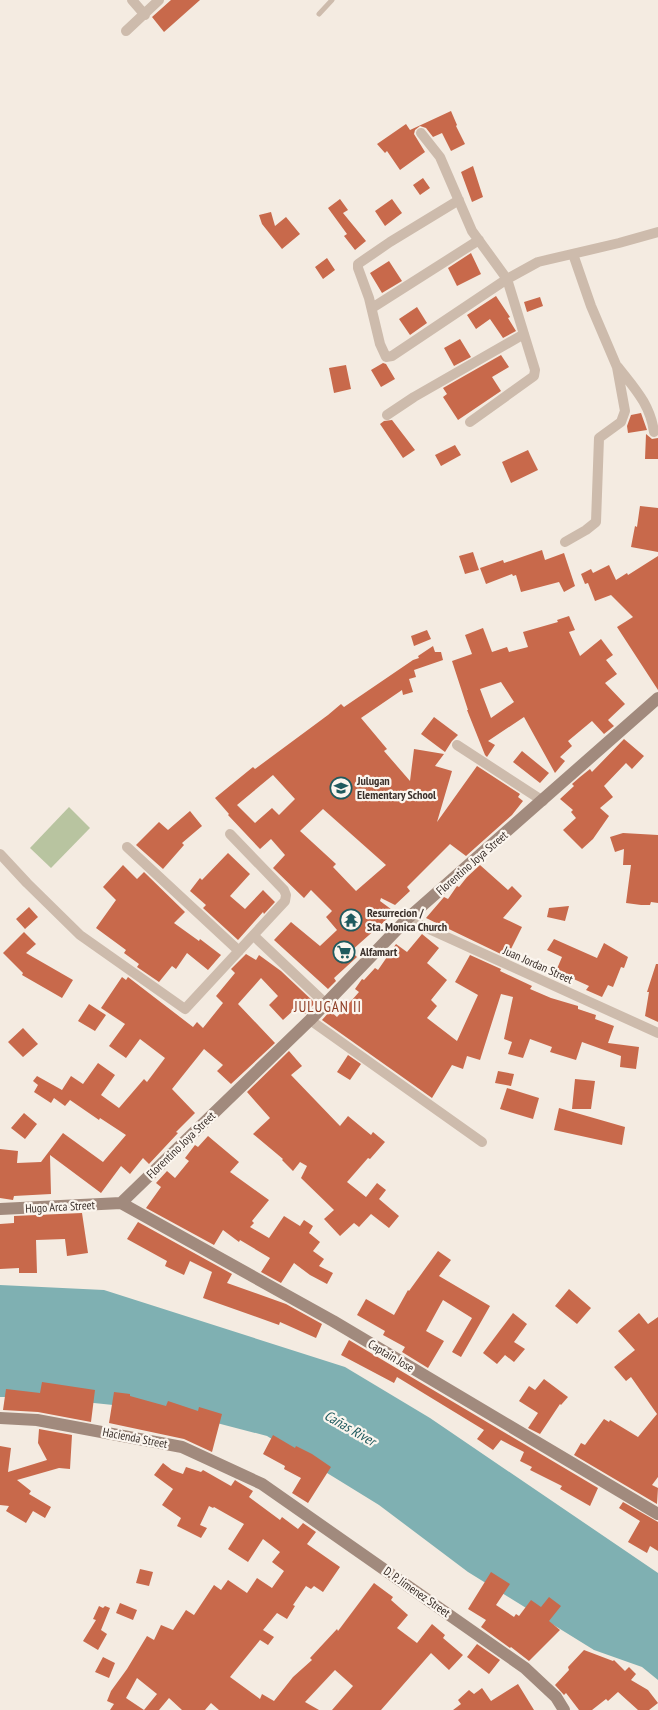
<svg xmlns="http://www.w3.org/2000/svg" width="658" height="1710" font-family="'PT Sans Narrow',sans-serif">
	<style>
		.green { fill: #b8c4a0 }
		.water { fill: #7fb0b2 }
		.building { fill: #c8694b; fill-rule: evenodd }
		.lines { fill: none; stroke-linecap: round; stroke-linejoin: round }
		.lane { stroke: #cdbbac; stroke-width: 5 }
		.street { stroke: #cdbbac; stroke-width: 10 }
		.secondary { stroke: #a18a7d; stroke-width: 12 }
		.labels { text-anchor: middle; stroke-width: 4.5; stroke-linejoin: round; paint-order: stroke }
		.poi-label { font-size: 12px; font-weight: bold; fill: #3b302b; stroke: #fbf5ee; text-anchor: start }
		.street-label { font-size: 12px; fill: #3b302b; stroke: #fbf5ee }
		.water-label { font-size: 14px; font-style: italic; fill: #1f5a5e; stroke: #fbf5ee }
		.quarter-label { font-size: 15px; letter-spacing: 1px; fill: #8c3b22; stroke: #fbf5ee }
	</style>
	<rect width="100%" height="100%" fill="#f4ebe1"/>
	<path class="green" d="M69,807L90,828L51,868L30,848Z"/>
	<path class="water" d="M0,1285L104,1290L345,1367L430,1418L658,1573V1680L642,1667L594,1650L468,1572L379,1505L267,1436L171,1411L36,1397H0Z"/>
	<path class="building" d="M171,0H200L164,32L152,17Z
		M451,111L457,125L456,126L465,144L451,151L442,133L433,137L426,128L420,126L415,130L414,134L425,152L400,170L387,151L385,153L377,144L406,124L410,130Z
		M473,166L483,197L472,202L461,172Z
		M423,178L430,188L420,195L413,185Z
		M340,199L348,210L343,213L366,241L355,250L344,236L347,234L328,208Z
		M392,199L402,213L385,226L375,211Z
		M271,212L275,226L286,217L300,234L282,249L262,224L259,215Z
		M471,253L481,274L457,286L448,268Z
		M327,258L335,270L323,279L315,267Z
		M389,261L402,281L382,293L370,273Z
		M496,296L510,317L508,318L516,331L503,338L490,319L476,329L467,315Z
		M540,297L543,306L527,312L524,302Z
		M417,307L427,323L410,335L399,319Z
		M460,339L471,357L454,366L444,348Z
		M501,355L509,367L492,377L501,391L458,420L443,397L447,394L443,388Z
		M383,363L386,364L395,379L381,387L371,370Z
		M346,365L351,389L334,393L329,368Z
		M641,413L647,430L628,433L627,426L631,415Z
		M392,420L415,450L403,458L380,424L384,421Z
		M646,434L652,439L658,438V459H645Z
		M455,445L461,455L441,466L435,455Z
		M528,450L538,470L511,483L502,462Z
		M640,506L658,508V552L631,547L635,526L637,527Z
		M542,550L545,560L564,553L575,586L564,592L559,582L521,592L516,575L513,576L512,574L486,584L480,568L503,560L504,563Z
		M473,552L479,570L465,574L459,556Z
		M658,556V690L617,627L633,617L611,595L595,601L588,583L585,584L581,574L591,569L593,573L609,565L616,580L627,573L628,575Z
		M569,616L575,630L569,632L580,656L601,639L613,655L606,660L617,674L605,683L625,704L608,720L614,726L604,734L592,721L568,741L572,746L560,757L565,761L555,773L524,717L488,741L495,745L487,757L485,755L467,710H468L452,661L472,654L465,635L483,628L492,652L507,647L509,652L528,647L523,632L558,622L557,620ZM501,682L514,702L491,718L480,689Z
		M427,630L431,639L414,646L411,636Z
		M433,646L435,652H441L443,660L414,670L416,677L409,679L413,692L403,695L402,690L361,718L387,749L384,751L410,781L414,749L444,754L435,766L452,771L437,822L477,766L520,794L518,797L523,801L512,815L466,856L450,844L407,887L410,891L395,905L381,898L380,901L395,912L351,951L357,957L334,978L336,981L328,989L274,940L291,922L320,946L337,930L326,917L332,911L311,890L304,898L273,868L285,855L271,839L260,849L228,815L229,814L215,798L253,767L255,769L328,715L341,704L344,707L413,660L419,658L418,656ZM273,775L295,799L279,815L272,808L255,823L237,805ZM323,809L386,865L356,891L333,867L336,864L300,831Z
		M434,717L458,735L452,741L445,752L421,734Z
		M624,739L644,756L632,769L626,763L604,786L613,797L600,808L609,816L593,839L582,849L563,830L576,818L571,812L573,810L560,799L574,786L572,784L580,777L590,769L592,772Z
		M522,751L549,773L540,783L513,762Z
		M190,811L202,826L182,843L184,845L163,869L136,845L159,822L168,830Z
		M623,833L658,835V903L651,902L650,905H641L626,903L631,865H623L624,849L615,852L610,837Z
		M228,853L250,874L230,896L245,909L263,890L275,902L264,914L263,912L238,940L203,908L206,905L190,891L200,878L202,880Z
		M123,865L137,879L144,872L185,912L174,923L199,941L200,939L221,955L208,970L187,953L176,969L172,966L159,982L137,967L139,964L124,953L126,950L96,928L116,900L103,887Z
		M480,865L508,890L512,886L522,896L503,918L522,927L507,957L426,918L444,897L448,899L457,886L459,887L467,877Z
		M569,906L565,921L547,917L549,908Z
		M29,907L38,917L25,929L16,919Z
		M24,932L36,944L26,953L73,980L62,998L22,975L23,973L3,953Z
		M422,934L439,948L427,963L447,980L431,1000L437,1006L427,1018L457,1041L478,995L455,982L470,955L501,969L500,971L532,986L530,989L551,998L578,1006V1009L596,1015L595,1019L614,1026L608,1043L639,1047L636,1069L620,1067L621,1056L582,1042L576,1060L550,1052L552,1047L530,1039L523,1058L508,1054L512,1042L504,1039L513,997L501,994L480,1060L467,1056L463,1069L452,1065L432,1098L322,1020L330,1011L337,1017L359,992L355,989L362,979L364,980L375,968L378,970L396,944L407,952Z
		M554,939L597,958L604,943L628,957L624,968L621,967L613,987L608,985L602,997L586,990L589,986L556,971L562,957L547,950Z
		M246,954L256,960L259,955L281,971L315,1003L305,1014L297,1007L283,1020L269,1005L278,996L261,978L238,1004L275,1043L231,1084L217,1071L223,1065L204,1049L172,1089L195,1113L176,1132L178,1133L149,1164L143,1158L130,1174L121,1166L101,1193L50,1155L51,1194L14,1196L13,1200L0,1198V1149L18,1151L17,1163L41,1162L63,1133L103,1162L126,1135L100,1118L99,1120L70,1100L65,1106L54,1098L51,1103L34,1092L38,1085L33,1081L37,1076L62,1090L71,1076L83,1084L98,1063L115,1075L101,1095L119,1108L144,1079L147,1082L165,1058L140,1039L126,1058L109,1046L125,1024L101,1008L122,977L126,980L128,977L193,1027L197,1022L203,1028L223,1003L216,996L235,973L231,969Z
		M656,964H658V1022L645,1016L649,992H647Z
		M89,1004L106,1015L95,1031L78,1021Z
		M23,1028L38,1044L23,1057L8,1042Z
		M289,1051L302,1066L291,1075L340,1126L348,1116L371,1135L373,1132L385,1142L370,1159L368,1158L347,1182L366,1197L377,1183L386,1190L379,1199L399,1216L389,1228L371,1214L359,1227L354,1223L340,1236L324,1219L334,1210L301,1178L307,1166L300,1162L293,1171L282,1160L283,1159L253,1134L270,1118L247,1092Z
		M348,1055L361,1064L350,1080L337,1072Z
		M498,1071L514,1074L511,1086L495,1083Z
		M575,1079L595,1081L591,1109H572Z
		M507,1088L539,1098L533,1119L500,1109Z
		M559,1108L625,1127L622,1145L554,1130Z
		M24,1113L37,1124L25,1139L11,1128Z
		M208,1136L239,1162L230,1172L269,1200L252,1221L254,1223L250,1227L269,1238L284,1216L300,1226L304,1220L313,1226L309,1233L320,1242L313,1251L324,1259L319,1266L333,1273L327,1284L310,1275L294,1263L281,1283L261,1272L270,1258L240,1240L239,1242L223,1230L214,1245L146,1208L161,1187L156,1183L167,1171L175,1178L189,1161L185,1158L195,1145L198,1147Z
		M82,1213L88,1253L67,1256L65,1239L36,1240L37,1273H19V1268L0,1269V1224L14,1223V1216Z
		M138,1222L232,1274L227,1283L286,1304L322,1324L316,1338L280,1322L279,1325L203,1298L212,1272L190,1261L184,1275L165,1266L167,1261L127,1239Z
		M438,1251L451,1260L439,1276L490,1306L461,1357L452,1352L472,1318L443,1300L426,1331L444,1341L428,1368L402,1352L405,1347L383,1335L385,1331L357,1315L366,1299L394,1315L408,1290L409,1291Z
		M569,1289L591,1308L577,1324L555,1306Z
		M513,1313L527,1324L514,1342L525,1349L514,1362L505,1355L497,1364L483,1353Z
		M639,1313L648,1324L658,1317V1477L652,1485L658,1488L657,1504L574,1455L581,1443L585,1445L604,1419L609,1422L610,1420L638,1437L657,1414L631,1377L626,1381L614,1367L635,1350L618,1331Z
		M349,1340L598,1488L590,1506L560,1489L562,1486L530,1470L532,1467L520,1461L524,1452L501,1440L493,1450L477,1439L484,1430L397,1377L394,1383L341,1355Z
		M544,1379L568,1397L561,1405L560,1404L540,1434L528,1428L538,1413L519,1401L529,1386L535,1390Z
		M42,1382L95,1390L91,1422L38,1412L3,1410L6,1389L40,1393Z
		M114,1392L130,1394V1396L166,1406L168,1401L198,1411L199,1407L222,1414L212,1452L184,1439L109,1423Z
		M39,1429L72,1435L70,1469L59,1468L17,1480L31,1491L29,1494L51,1507L45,1518L33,1511L26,1523L6,1511L9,1506L0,1505V1446L11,1448L8,1472L47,1460L38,1443Z
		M273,1435L295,1448L296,1446L312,1454L331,1467L308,1503L292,1493L301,1478L284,1469L285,1466L263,1454Z
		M163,1463L172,1470L183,1474L186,1467L201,1472L203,1470L231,1486L235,1480L238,1482L253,1491L249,1497L280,1520L282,1517L298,1529L303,1523L316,1532L307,1544L340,1567L323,1592L314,1586L311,1589L306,1586L293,1605L295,1606L287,1619L277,1613L263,1630L274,1637L268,1645L260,1640L230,1677L260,1699L262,1694L274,1701L293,1677L312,1660L310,1658L337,1629L338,1631L374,1583L393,1597L391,1600L408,1615L397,1628L417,1643L432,1624L445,1635L443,1638L463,1655L449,1670L431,1653L381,1710H332L353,1686L335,1670L305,1702L319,1710H219L211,1703L205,1710H182L169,1698L159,1710H110L114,1704L107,1701L111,1691L127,1669L147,1636L154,1640L161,1625L173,1630L186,1610L194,1615L214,1585L221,1590L228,1580L247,1593L257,1578L272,1588L284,1571L272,1562L280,1552L263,1539L248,1562L228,1549L244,1524L214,1507L213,1508L209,1506L200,1525L207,1528L201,1538L177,1526L181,1518L162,1505L173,1489L154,1475ZM137,1678L157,1694L144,1710L126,1698Z
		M623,1502L658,1522V1551L650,1546L647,1553L628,1542L640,1521L619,1508Z
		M140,1569L153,1572L149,1586L136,1583Z
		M491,1572L510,1584L496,1605L514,1617L516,1614L519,1616L531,1600L541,1607L549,1597L561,1606L549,1621L560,1630L529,1661L511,1647L510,1648L481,1627L486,1620L468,1609Z
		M120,1603L137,1610L133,1620L116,1613Z
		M99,1606L103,1608L105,1606L110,1608L101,1630L107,1634L98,1650L83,1641L96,1620L93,1619Z
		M477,1644L500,1660L489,1674L467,1657Z
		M584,1650L613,1661L614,1660L625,1671L629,1667L636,1674L631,1680L648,1690L658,1703L649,1710H638L618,1692L608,1701L606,1699L592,1710H579L566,1693L564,1695L555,1685L569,1670L568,1667Z
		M103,1657L115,1663L109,1678L95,1672Z
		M518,1684L534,1710H453L461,1704L458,1700L469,1690L474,1694L482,1688L491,1701Z"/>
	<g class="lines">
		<path class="lane" d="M319,14L332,0"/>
		<path class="street" d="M132,0L145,15
			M126,31L159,0
			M421,133L440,157L472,231L507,279L535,370L534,376L470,422
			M459,200L390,242L358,264V268L369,298L380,344L386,357L392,356L507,279L538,262L619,243L658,232
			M372,308L479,240
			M618,367C635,389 650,404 654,432
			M387,415L414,397L524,334
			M565,542L586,530L596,522L599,438L621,422L625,411L617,367L591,306L573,254
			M457,745L543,801
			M127,847L239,951
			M0,854L27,883L80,935L185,1009L285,901L286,895L284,890L230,834
			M407,919L658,1033
			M254,936L326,1004
			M310,1020L482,1142"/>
		<path class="secondary" d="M121,1203L310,1020L407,919L658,698
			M121,1203L333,1321L658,1514
			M0,1209L121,1203
			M0,1418L37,1420L182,1447L262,1484L525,1668L556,1697L564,1710"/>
	</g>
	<defs>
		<g id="school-ring" transform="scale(1.125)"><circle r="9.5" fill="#fbf5ee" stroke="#1f5a5e" stroke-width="1.5"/><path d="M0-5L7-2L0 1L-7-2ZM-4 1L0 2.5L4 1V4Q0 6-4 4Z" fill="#1f5a5e"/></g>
		<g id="temple-ring" transform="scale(1.125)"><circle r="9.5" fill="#fbf5ee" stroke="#1f5a5e" stroke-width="1.5"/><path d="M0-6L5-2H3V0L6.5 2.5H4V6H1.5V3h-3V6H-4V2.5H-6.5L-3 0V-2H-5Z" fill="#1f5a5e"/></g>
		<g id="supermarket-ring" transform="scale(1.125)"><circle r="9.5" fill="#fbf5ee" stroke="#1f5a5e" stroke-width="1.5"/><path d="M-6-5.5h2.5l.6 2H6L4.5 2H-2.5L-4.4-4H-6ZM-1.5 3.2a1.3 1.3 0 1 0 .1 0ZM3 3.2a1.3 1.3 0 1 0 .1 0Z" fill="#1f5a5e"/></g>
	</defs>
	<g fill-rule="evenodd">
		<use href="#school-ring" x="341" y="788"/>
		<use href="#temple-ring" x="351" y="920"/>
		<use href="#supermarket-ring" x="344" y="952"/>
	</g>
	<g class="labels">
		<g class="poi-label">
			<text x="357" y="785">Julugan<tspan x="357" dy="14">Elementary School</tspan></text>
			<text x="367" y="917">Resurrecion /<tspan x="367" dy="14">Sta. Monica Church</tspan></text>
			<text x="360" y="956">Alfamart</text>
		</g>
		<g class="street-label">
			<text transform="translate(472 863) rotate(-41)" y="4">Florentino Joya Street</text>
			<text transform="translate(538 965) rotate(24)" y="4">Juan Jordan Street</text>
			<text transform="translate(181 1145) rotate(-44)" y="4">Florentino Joya Street</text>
			<text transform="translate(60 1207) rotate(-3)" y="4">Hugo Arca Street</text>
			<text transform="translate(391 1356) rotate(31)" y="4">Captain Jose</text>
			<text transform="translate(135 1438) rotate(11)" y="4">Hacienda Street</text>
			<text transform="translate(417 1592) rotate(35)" y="4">D. P. Jimenez Street</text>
		</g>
		<g class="water-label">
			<text transform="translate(350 1428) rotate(30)" y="5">Cañas River</text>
		</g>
		<g class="quarter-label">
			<text x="328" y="1012">JULUGAN II</text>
		</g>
	</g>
</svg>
